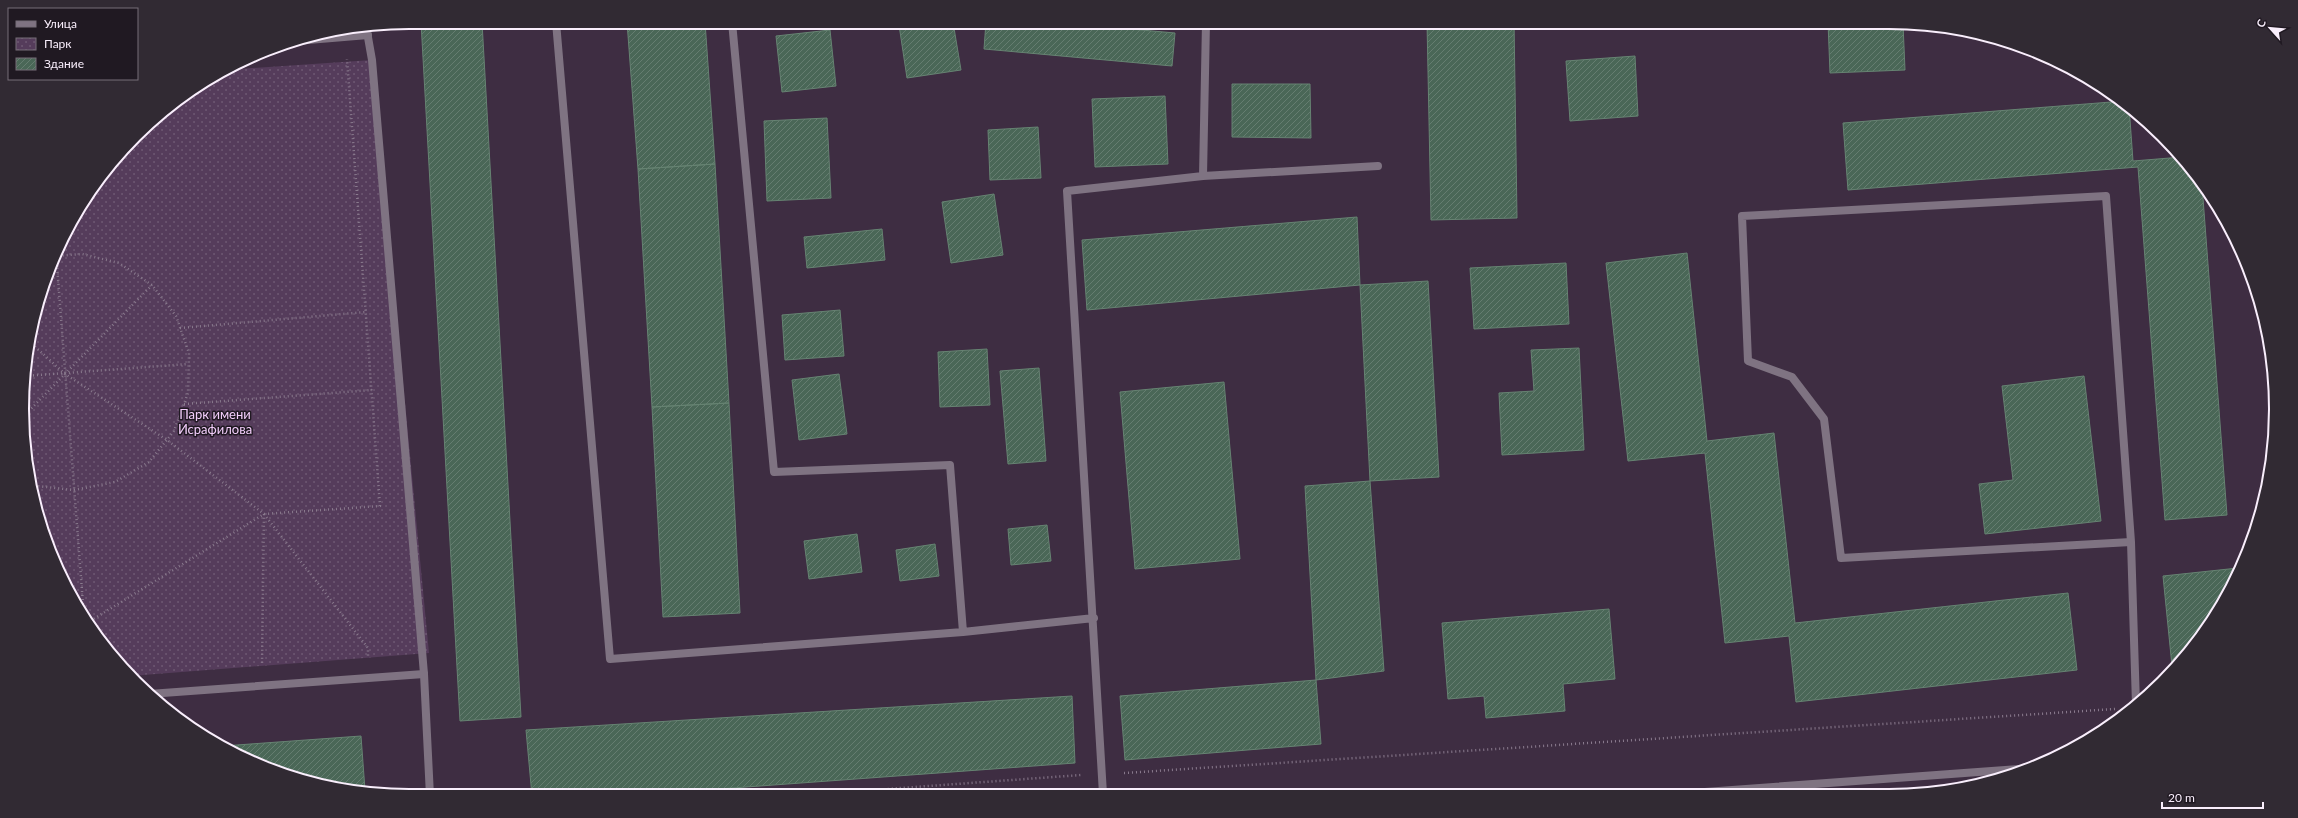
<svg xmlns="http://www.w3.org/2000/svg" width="2298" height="818" font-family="Lato,sans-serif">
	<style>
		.park { fill: url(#park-dots) }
		.building { fill: url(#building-hatch); stroke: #668372 }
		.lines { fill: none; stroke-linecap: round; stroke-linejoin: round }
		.path { stroke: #8a7b8e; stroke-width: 2.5; stroke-dasharray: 1 3; stroke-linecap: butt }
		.lane { stroke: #7f7382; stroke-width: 8 }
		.street { stroke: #7f7382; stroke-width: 8 }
		.labels { text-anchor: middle; stroke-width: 3; stroke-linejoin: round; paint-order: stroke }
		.park-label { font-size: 13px; fill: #f3cefb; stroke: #201922 }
		.rim { fill: none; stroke: #f9eefc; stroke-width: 2 }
	</style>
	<defs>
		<pattern id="park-dots" width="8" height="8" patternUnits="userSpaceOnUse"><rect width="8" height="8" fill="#553c5b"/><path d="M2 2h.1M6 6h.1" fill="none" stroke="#6e5873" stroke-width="1.8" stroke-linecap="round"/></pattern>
		<pattern id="building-hatch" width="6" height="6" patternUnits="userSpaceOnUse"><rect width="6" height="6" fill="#4a6757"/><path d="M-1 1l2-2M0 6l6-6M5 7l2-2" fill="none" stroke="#657d70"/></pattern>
	</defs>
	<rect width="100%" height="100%" fill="#3e2d42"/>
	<path class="park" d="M372,60L429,653L130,676L87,624L52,557L35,509L23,435L25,359L35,309L62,238L102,173L154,118L215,74L223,70Z"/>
	<path class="building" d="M421,22H482L521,717L460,721Z
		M627,22H705L715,164L638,169Z
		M916,22H953L961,70L907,78L899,25Z
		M986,22H1052L1175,33L1172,66L984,49Z
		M1427,22H1514L1517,218L1431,220Z
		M1828,22L1903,24L1905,70L1830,73Z
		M830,30L836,86L782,92L776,36Z
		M1635,56L1638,116L1570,121L1566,61Z
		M1232,84H1310L1311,138L1232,137Z
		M1165,96L1168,164L1095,167L1092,99Z
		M2124,101L2129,106L2133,161L2182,157L2202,185L2227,515L2165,520L2138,167L1848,190L1843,123Z
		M827,118L831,198L767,201L764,121Z
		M1038,127L1041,178L990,180L988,130Z
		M715,164L729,403L652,407L638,169Z
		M994,194L1003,255L951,263L942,202Z
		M1357,217L1360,285L1087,310L1082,240Z
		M882,229L885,260L807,268L804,237Z
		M1687,253L1707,441L1774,433L1795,623L2068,593L2077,670L1796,702L1789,636L1725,643L1705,453L1628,461L1606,263Z
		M1566,263L1569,324L1474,329L1470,268Z
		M1428,281L1439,477L1370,481L1360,285Z
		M840,310L844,356L785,360L782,315Z
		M1579,348L1584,450L1502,455L1499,393L1534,391L1531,350Z
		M987,349L990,405L940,407L938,352Z
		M1039,368L1046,461L1008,464L1000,371Z
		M839,374L847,434L799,440L792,380Z
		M2084,376L2101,521L1985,534L1979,484L2013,480L2002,386Z
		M1224,382L1240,559L1135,569L1120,392Z
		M729,403L740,613L663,617L652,407Z
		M1370,481L1384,671L1316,680L1305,486Z
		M1047,525L1051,561L1011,565L1008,529Z
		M857,534L862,572L809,579L804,541Z
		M935,544L939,576L900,581L896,550Z
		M2238,568L2224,603L2172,666L2163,576Z
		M1609,609L1615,679L1563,684L1565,711L1486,718L1484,696L1448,699L1442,623Z
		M1316,680L1321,744L1125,760L1120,696Z
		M1072,696L1075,763L623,796H532L526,730Z
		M361,736L365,790L309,783L261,766L223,746Z"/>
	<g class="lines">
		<path class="path" d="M56,252L84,617
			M180,328L366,312
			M29,341L65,374L167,440L264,514L262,664
			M25,376L188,364
			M184,404L372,390
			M23,417L152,285
			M31,483L37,486L74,490L115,482L149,462L174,431L188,393L189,353L176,316L152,285L119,263L82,254L55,256
			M264,514L368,648V656
			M87,623L264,514L380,506L347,59
			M1124,773L2115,709
			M804,795L1081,775"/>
		<path class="lane" d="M556,22L610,659L963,632L1094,618
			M732,22L774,472L950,465L963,632
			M296,41L368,35
			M1203,176L1206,22
			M2131,542L1841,558L1824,419L1792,377L1748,361L1742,216L2106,196L2131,542L2136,705
			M149,694L424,674
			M1103,794L1067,191L1203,176L1378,166"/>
		<path class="street" d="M366,26L372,60L424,674L430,796
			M1691,793L2019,769"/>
	</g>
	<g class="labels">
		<g class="park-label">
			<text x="215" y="419">Парк имени<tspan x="215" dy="15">Исрафилова</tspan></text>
		</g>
	</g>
	<path d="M0 0H2298V818H0ZM409 29H1889A380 380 0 0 1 2269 409V409A380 380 0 0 1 1889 789H409A380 380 0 0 1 29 409V409A380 380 0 0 1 409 29Z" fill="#312a33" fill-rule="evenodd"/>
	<path class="rim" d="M409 29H1889A380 380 0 0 1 2269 409V409A380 380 0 0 1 1889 789H409A380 380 0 0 1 29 409V409A380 380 0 0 1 409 29Z"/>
	<rect x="8" y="8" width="130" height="72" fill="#201922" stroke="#776e79"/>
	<rect x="16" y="21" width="20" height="6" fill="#7f7382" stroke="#776e79"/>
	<text x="44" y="28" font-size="12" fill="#f9eefc">Улица</text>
	<rect x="16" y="38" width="20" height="12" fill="url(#park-dots)" stroke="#776e79"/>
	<text x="44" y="48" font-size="12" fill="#f9eefc">Парк</text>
	<rect x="16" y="58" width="20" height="12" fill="url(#building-hatch)" stroke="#776e79"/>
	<text x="44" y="68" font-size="12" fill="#f9eefc">Здание</text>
	<g transform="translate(2270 28) rotate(297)" stroke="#201922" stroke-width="3" paint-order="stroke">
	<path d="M0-3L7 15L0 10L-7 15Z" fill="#f9eefc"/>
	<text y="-6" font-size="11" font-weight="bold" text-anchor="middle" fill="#f9eefc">С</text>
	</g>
	<path d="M2162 802v6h101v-6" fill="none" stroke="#f9eefc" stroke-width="2"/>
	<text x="2168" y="802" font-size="12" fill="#f9eefc" stroke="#201922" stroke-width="3" paint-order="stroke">20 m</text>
</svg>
